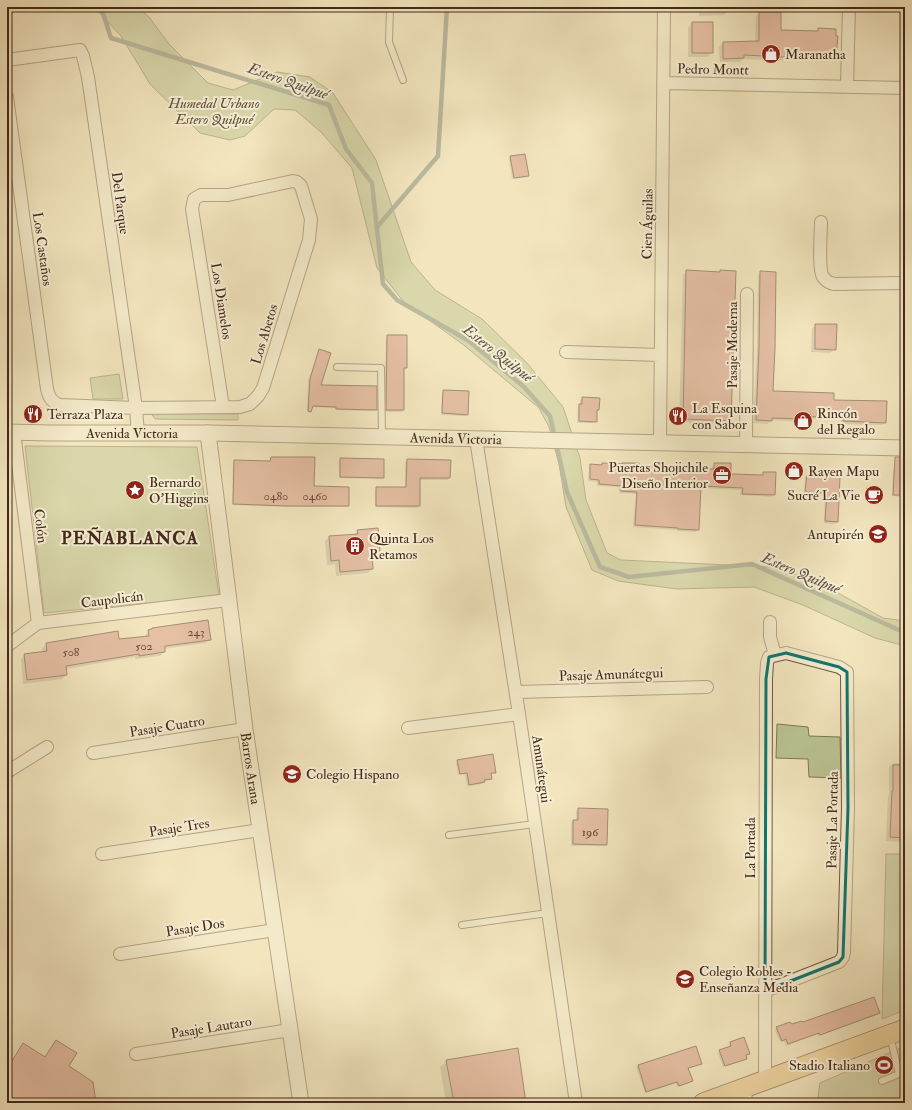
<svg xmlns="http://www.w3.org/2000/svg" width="912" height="1110" font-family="'IM FELL Double Pica',serif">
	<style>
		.green { fill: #bac592; stroke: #7e7756 }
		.shadow { fill: #0003 }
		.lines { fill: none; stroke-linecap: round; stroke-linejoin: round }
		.stream { stroke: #788377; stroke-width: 4.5 }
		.building { fill: #d79286; stroke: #43291a }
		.service-casing { stroke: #6f5843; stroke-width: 8 }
		.minor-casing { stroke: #6f5843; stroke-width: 14 }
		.tertiary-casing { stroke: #6f5843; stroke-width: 17 }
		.primary-casing { stroke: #43291a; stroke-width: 21 }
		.service { stroke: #f7efd5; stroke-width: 6 }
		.minor { stroke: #f7efd5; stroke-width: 12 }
		.tertiary { stroke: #f7efd5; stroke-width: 15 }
		.primary { stroke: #eac380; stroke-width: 19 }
		.marked { fill: none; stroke: #0f766e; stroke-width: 3; stroke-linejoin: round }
		.labels { text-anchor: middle; stroke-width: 4; stroke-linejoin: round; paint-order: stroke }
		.number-label { font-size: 12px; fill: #684335 }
		.poi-label { font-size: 14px; fill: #43291a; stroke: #f7efd5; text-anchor: start }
		.street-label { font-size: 14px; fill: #43291a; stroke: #f7efd5 }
		.park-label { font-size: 14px; font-style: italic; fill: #615038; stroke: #f7efd5 }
		.water-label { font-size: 15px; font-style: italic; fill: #594e41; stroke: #f7efd5 }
		.district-label { font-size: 18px; font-weight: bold; letter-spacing: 1px; fill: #43291a; stroke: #f7efd5 }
	</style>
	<rect width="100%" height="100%" fill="#f3e6bf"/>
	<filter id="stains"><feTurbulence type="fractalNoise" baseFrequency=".005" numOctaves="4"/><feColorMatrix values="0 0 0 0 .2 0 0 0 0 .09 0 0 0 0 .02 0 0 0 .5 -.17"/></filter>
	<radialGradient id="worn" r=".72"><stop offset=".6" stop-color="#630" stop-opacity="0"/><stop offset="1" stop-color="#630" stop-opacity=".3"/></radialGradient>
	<path class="green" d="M94,7H137L149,17L169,44L208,83L233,90L277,72L310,77L333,93L376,160L411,262L435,290L482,319L527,363L563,407L580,458L586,500L607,553L621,560L771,567L815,580L883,618L905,621V646L875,638L803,605L754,587L677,589L618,581L592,570L566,507L559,464L549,427L539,408L465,346L403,301L377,268L352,168L321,132L295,110L274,109L245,136L230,140L200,133L150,84L121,36Z
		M119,374L123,399H93L90,378Z
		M151,413L238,414V420L155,419Z
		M25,446L197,447L219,596L44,613Z
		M777,724L808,727L809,736L840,737L841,778L809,777L808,759L776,758Z
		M886,854H905V1010L882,1019Z
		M905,1046V1103H817L820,1083Z"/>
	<path class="shadow" d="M699,7H728V11L724,15L699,16Z
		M760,13L780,31L816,32L818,29L835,56L831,60L801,59L799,61L743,59L740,62H720L719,47L723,43H755L756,16Z
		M692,23L712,52L708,57H688V28Z
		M511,157L528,175L526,177L512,179L509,159Z
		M687,271L719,273L720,271L730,420L726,424L679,422L683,275Z
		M761,272L772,392L833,401L885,422L882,425L841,424V419H806L803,422L771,420L768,424L753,423L757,351L758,275Z
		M816,325L835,349L830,353L811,352L812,329Z
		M388,336L406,367L403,370V410L402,412H385L384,389L385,388L386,338Z
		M319,350V386L376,409L374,411L335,410V408L312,407L310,411L307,413L308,381L318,352Z
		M444,391L467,414L465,416L441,415L442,393Z
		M582,398L598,410L596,412V421L594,423H577L578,406L580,405V400Z
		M271,458L313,487L348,505L346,507H285L232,505L233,463L234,461L269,462Z
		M341,459L383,477L381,479L339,478V461Z
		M407,460L449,478L448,480H419V506L417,508L375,507V490L377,488H405V462Z
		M638,464V467L712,470V467L715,464L730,475L761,476L764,473L774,494L771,497L740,495L741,490L700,488L698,529L696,532L677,531V530L633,527L636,494L619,493V487L597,486V482L588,481L589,467L591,465Z
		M895,468H905V497L892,496L893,470Z
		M807,476L839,478L837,522L835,524L824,523L825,495L804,493L805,477Z
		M358,531L379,551L375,555L371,556L372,569L368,573L336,576L335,564L327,565L325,541L329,537L354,535Z
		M7,588L9,597H12L13,606L7,611Z
		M149,631L210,639L205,643L164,649V652L160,656L135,659V657L66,669V675L62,679L23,684L21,659L25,654L43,653L42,648L47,644L119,640L145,637V635Z
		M458,761L495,772L490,775L491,778L489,780L483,781L482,784L467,786L465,774L458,775L456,763Z
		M893,763H905V841L903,842L886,841L888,796L889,795V767Z
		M578,809L606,845L604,846H571V823L573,821H576V811Z
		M879,1013L877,1015L818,1036L817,1034L786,1046L784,1041L780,1042L775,1030L777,1028L802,1024Z
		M730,1043L749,1053L745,1056L746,1058L744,1060L723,1067L718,1053L730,1048L729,1045Z
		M447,1061L525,1103H446L440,1067Z
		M701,1063L699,1065L688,1069L692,1080L690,1082L677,1087L676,1083L645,1093L636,1067L638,1065Z"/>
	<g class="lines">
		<path class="stream" d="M101,7L111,38L329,105L346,149L372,183L383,284L397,300L469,341L524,387L550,416L567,492L600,567L629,577L752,564L899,630L905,631
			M377,227L438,156L447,7"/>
	</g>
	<path class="building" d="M759,12H781V30L818,31V28L836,29V36H838L836,56L804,55L803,58L744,55V58L723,59V42L759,41Z
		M692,22H713V53H692Z
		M525,154L529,176L514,178L510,156Z
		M686,270L720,272V270L736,271L731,421L683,419Z
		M760,271L776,272L775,348L773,391L834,393V400L887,401L886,423L843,421V416L807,417V419L772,418V421L756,420L759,347Z
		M815,324H837L836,350L815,349Z
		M387,335H407V368H404V410H386Z
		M319,349L331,353L321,385L377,386V410L336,409V407L313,406L311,412L308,411L310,379Z
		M443,390L469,391L468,415L442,413Z
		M582,397L600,398L599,410H597V422L579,421V404H582Z
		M271,457H315L314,486L349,487V506H287L233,504L234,460L270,461Z
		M895,457H905V495H893Z
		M340,458L384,459V478L340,477Z
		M407,459L451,460L450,478H420V506H376V487H406Z
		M602,463L622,464V463H639V466H667V467L714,469V463H731V474L763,475V472H776L775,495L742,494L743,488L701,486L699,530L678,529V528L635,525L637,492L621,491V486L599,484V480L590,479V464L602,465Z
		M807,475L840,477L838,522L825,521L827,493L805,492Z
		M378,528L380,551L372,552L373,569L340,572L339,560L331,561L329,536L358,534L357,530Z
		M208,620L211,640L165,646V652L139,656V654L66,666L67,675L27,680L24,654L47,651L46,643L118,631L119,639L149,636L148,630L152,629V628Z
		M493,754L496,773H491L492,779L484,780L485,782L469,785L467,773L460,774L457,760Z
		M893,765H905V838L890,837L892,791H893Z
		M578,808L608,809L607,845L573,844V820H578Z
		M874,997L880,1013L820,1035L819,1033L788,1044L786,1039L782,1041L776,1027L790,1022L792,1024L802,1021L803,1022Z
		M744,1037L750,1054L746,1055L747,1059L725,1066L719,1050L731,1046L730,1042Z
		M56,1040L77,1053L69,1066L93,1082L96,1103H7V1069L23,1043L45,1057Z
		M696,1046L702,1064L688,1068L693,1081L679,1086L677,1082L646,1092L638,1065Z
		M518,1048L526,1103H454L446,1060Z"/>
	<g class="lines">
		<g class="service-casing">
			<path id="service" d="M390,7L389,42L403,80
				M337,367L381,368L382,436
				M449,835L535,824
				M462,925L548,913
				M882,1081L899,1074L890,1036"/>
		</g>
		<g class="minor-casing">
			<path id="minor" d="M7,60L80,50L83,56L88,77L136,408L138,434
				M663,83L905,88
				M847,86L849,7
				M7,97L47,389C49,398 52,402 60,405L136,408L240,407L250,404L258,396L263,388L309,240L311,219L301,186L297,182L293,181L228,195H201L194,199L192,209L223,407
				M821,222C821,233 818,269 823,277C826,281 829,283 834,284L905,283
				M566,352L660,355
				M14,432L38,623
				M476,439L519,714L576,1103
				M660,442L664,7
				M746,444L747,294
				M770,622V637L775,655
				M7,646L38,623L228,600
				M516,692L707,687
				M408,728L519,714
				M93,753L245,729
				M7,772L47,747
				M102,854L260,830
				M120,954L275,930
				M136,1054L290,1030
				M765,1081C765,947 766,813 766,679L767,663L769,657L786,653L839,667L847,672L848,808L844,952L843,957L839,962L765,991
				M745,1103L746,1088"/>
		</g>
		<g class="tertiary-casing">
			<g id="tertiary">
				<path id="s1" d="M7,432L50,433H208L905,448"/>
				<path id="s2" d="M208,433L245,729L301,1103"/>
			</g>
		</g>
		<g class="primary-casing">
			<path id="primary" d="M703,1103L905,1029"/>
		</g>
		<use href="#service" class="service"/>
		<use href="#minor" class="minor"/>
		<use href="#tertiary" class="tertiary"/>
		<use href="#primary" class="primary"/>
	</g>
	<path d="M0 0H912V1110H0ZM786,653L839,667L847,672L848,808L843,957L839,962L765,991L766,679L769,657Z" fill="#f3e6bf" fill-opacity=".55" fill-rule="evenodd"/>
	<path class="marked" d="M786,653L839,667L847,672L848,808L843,957L839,962L765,991L766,679L769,657Z"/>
	<defs>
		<g id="shop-disc" transform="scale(1)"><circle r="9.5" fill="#8f2418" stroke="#f7efd5"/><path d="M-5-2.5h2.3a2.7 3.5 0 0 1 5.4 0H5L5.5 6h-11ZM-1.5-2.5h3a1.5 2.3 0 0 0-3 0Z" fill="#fff"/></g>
		<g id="restaurant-disc" transform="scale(1)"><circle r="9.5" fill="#8f2418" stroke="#f7efd5"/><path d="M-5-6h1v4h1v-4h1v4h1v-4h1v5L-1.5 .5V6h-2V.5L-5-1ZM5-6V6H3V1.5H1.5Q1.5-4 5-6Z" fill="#fff"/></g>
		<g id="office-disc" transform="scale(1)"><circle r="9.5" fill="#8f2418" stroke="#f7efd5"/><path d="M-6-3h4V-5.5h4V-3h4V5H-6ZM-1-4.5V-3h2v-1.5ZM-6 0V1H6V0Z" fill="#fff"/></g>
		<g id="sight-disc" transform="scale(1)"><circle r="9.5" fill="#8f2418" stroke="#f7efd5"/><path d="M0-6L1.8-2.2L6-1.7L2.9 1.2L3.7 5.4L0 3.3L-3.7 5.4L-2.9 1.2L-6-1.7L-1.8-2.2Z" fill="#fff"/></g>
		<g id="cafe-disc" transform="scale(1)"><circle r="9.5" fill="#8f2418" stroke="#f7efd5"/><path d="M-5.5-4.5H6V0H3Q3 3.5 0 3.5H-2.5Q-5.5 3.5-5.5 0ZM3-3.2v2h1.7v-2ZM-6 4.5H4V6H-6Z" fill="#fff"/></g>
		<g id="school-disc" transform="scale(1)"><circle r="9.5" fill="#8f2418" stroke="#f7efd5"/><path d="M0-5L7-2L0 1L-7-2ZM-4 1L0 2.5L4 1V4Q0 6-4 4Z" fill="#fff"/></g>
		<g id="building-disc" transform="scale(1)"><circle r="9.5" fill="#8f2418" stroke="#f7efd5"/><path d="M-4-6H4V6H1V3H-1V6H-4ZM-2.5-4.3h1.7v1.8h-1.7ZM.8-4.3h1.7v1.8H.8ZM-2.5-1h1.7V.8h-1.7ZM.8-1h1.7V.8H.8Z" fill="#fff"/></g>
		<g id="stadium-disc" transform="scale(1)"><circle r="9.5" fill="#8f2418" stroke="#f7efd5"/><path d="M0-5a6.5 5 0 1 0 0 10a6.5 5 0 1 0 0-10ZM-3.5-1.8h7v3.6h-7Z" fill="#fff"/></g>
	</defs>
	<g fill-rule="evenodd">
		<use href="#shop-disc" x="771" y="54"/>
		<use href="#restaurant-disc" x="33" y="414"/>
		<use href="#restaurant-disc" x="678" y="416"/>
		<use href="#shop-disc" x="803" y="421"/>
		<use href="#shop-disc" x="794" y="471"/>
		<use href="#office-disc" x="722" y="475"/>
		<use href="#sight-disc" x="135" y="490"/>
		<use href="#cafe-disc" x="874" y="495"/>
		<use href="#school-disc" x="878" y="534"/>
		<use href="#building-disc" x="355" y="546"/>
		<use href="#school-disc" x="292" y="774"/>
		<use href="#school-disc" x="685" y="979"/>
		<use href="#stadium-disc" x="884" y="1065"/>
	</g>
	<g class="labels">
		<g class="number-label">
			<text x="276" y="500">0480</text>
			<text x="315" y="500">0460</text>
			<text x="196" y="636">243</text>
			<text x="144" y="650">502</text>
			<text x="71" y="656">508</text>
			<text x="590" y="836">196</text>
		</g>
		<g class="poi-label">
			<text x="785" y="59">Maranatha</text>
			<text x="692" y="413">La Esquina<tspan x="692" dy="16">con Sabor</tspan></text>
			<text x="817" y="418">Rincón<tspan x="817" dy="16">del Regalo</tspan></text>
			<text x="47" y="419">Terraza Plaza</text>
			<text x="708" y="472" text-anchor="end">Puertas Shojichile<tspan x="708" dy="16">Diseño Interior</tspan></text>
			<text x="808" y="476">Rayen Mapu</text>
			<text x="149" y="487">Bernardo<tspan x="149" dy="16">O'Higgins</tspan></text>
			<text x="860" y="500" text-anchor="end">Sucré La Vie</text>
			<text x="864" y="539" text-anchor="end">Antupirén</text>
			<text x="369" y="543">Quinta Los<tspan x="369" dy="16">Retamos</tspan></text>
			<text x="306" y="779">Colegio Hispano</text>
			<text x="699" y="976">Colegio Robles -<tspan x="699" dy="16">Enseñanza Media</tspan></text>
			<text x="870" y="1070" text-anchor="end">Stadio Italiano</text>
		</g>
		<g class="street-label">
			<text transform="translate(713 69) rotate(1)" y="5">Pedro Montt</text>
			<text transform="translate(121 203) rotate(82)" y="5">Del Parque</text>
			<text transform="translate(647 224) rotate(-89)" y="5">Cien Águilas</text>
			<text transform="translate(43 249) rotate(82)" y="5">Los Castaños</text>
			<text transform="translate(222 301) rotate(81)" y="5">Los Diamelos</text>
			<text transform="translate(264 334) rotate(-73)" y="5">Los Abetos</text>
			<text transform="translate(732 345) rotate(-90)" y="5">Pasaje Moderna</text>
			<text dy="5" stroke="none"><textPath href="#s1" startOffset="125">Avenida Victoria</textPath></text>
			<text dy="5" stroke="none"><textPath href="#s1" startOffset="449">Avenida Victoria</textPath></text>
			<text transform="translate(41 526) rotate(83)" y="5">Colón</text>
			<text transform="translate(112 599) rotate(-7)" y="5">Caupolicán</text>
			<text transform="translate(611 674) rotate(-2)" y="5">Pasaje Amunátegui</text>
			<text transform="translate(167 726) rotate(-9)" y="5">Pasaje Cuatro</text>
			<text dy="5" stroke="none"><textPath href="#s2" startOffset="338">Barros Arana</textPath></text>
			<text transform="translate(542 769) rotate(82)" y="5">Amunátegui</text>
			<text transform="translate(832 820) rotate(-89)" y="5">Pasaje La Portada</text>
			<text transform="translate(179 827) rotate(-9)" y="5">Pasaje Tres</text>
			<text transform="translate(750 848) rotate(-90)" y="5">La Portada</text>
			<text transform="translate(195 927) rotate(-9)" y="5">Pasaje Dos</text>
			<text transform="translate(211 1027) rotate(-9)" y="5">Pasaje Lautaro</text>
		</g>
		<g class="park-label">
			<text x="214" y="108">Humedal Urbano<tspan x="214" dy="16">Estero Quilpué</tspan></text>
		</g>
		<g class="water-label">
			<text transform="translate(288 81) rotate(19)" y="5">Estero Quilpué</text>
			<text transform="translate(498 353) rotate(38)" y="5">Estero Quilpué</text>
			<text transform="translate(801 573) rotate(23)" y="5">Estero Quilpué</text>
		</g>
		<g class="district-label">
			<text x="130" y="544">PEÑABLANCA</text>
		</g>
	</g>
	<rect width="912" height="1110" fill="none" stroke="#f3e6bf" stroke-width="24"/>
	<rect x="8" y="8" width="896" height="1094" fill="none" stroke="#43291a" stroke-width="2"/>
	<rect x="12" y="12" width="888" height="1086" fill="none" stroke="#43291a"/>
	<rect width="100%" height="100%" filter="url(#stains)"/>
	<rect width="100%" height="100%" fill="url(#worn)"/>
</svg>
